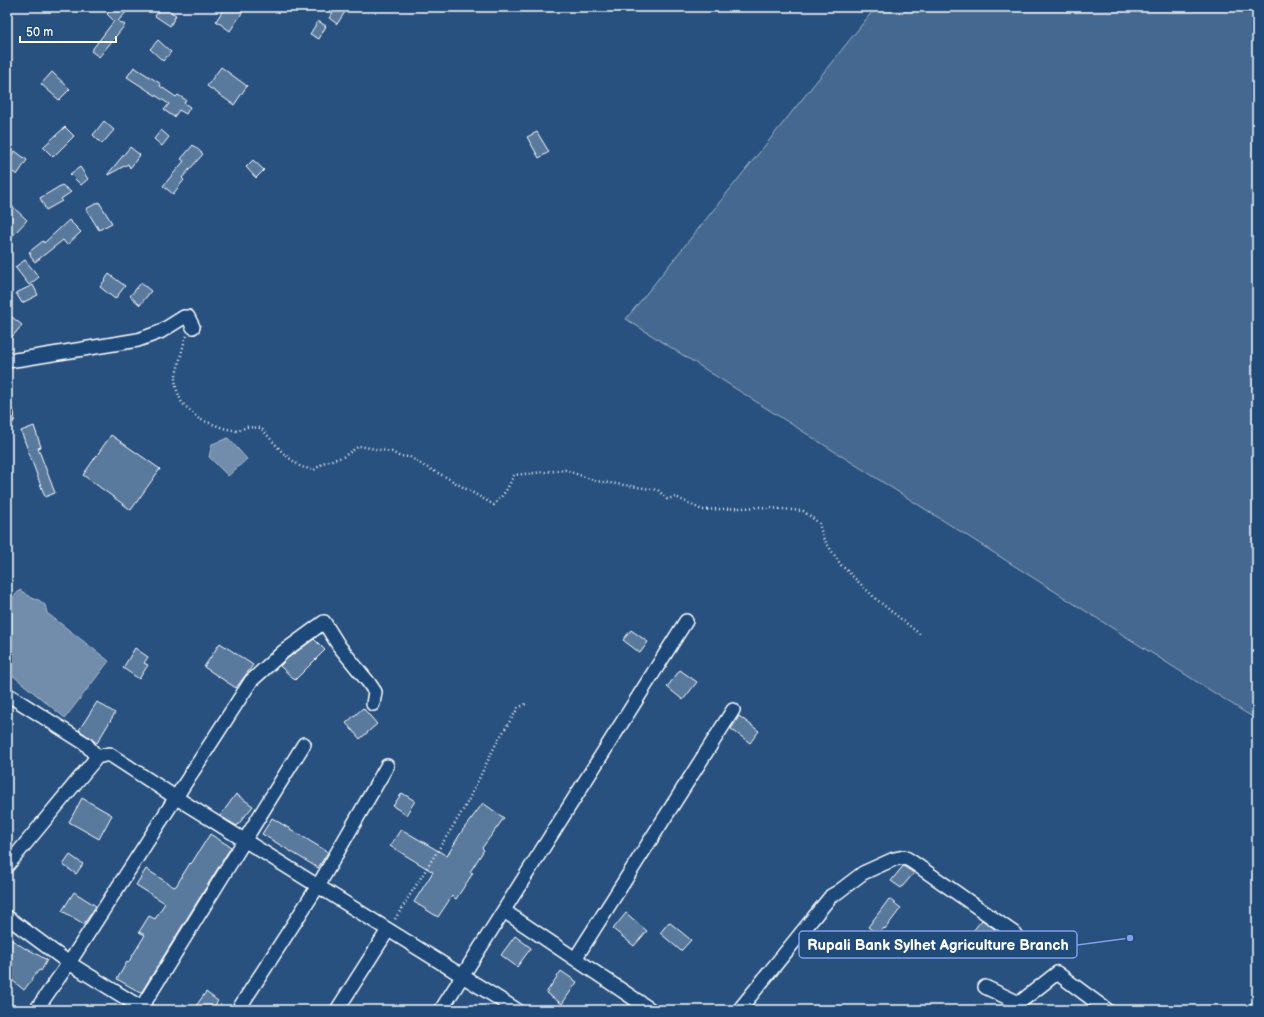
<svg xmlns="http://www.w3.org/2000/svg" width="1264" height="1017" font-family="'Balsamiq Sans',sans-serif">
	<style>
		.green { fill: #446890; stroke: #a2b4c8 }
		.water { fill: #718dab; stroke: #aabbcd }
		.building { fill: #5a7a9d; stroke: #fff }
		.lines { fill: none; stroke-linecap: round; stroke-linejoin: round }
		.minor-casing { stroke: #fff; stroke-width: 16 }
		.path { stroke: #fff; stroke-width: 2.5; stroke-dasharray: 1 3; stroke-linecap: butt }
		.minor { stroke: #1f4a7a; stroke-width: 13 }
		.leader { fill: none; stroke: #839eea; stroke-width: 1.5 }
		.callout-dot { fill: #839eea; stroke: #1f4a7a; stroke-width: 1.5 }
		.callout { fill: #1f4a7a; stroke: #839eea; stroke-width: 1.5 }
		.callout-label { font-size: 15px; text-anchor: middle; font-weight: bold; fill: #fff }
	</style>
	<rect width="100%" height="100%" fill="#28517f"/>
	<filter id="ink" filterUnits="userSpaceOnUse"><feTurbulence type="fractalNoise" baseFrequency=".025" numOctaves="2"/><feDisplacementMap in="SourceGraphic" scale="8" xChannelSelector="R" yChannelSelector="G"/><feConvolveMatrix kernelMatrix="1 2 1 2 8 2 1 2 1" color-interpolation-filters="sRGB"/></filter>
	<g filter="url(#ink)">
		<path class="green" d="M876,7H1257V720L626,319Z"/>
		<path class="water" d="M228,438L247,459L228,476L209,457L212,444Z
			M20,590L33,599L39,600L45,605L47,613L109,661L65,718L7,671V604Z"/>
		<path class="building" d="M114,7H131L118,21L125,25L99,57L91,51L114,21L107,14Z
			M161,7H163L176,15L170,26L155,16Z
			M225,7H246L230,31L216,21Z
			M337,7L345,12L337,24L329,18Z
			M318,21L326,26L319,39L310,34Z
			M158,40L171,52L163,61L150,49Z
			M134,67L161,84L160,86L176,97L178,95L186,100L184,103L190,107L186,114L179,110L174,117L164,110L169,104L127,77Z
			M221,67L247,86L234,105L207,86Z
			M52,72L70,89L59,100L41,84Z
			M104,121L114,130L102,144L93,135Z
			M65,127L74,136L53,157L43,147Z
			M161,130L169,137L162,146L154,139Z
			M537,132L549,152L539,158L527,137Z
			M193,145L203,154L182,178L184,180L173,194L163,186L184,161L181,159Z
			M130,147L140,155L130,168L128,164L108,175V174Z
			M15,151L27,160L17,175L7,168V162Z
			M253,160L264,170L256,178L246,167Z
			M80,167L88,179L81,185L70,174Z
			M62,185L71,192L61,199L62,201L46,210L40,198Z
			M99,202L112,223L99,230L86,209Z
			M12,206L27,220L7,242V211Z
			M69,220L81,232L67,245L63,240L35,262L30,256L31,255L29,252L43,241L44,243Z
			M25,260L39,277L29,285L15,267Z
			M109,274L125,286L115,299L100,287Z
			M141,283L151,291L140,305L130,296Z
			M33,285L38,295L22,303L16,293Z
			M7,313L22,325L7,343Z
			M34,426L41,447L38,448L55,493L45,497L21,431Z
			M111,435L160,469L131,510L83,475Z
			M631,630L648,642L640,653L623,640Z
			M314,639L325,650L295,680L280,666L288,658Z
			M220,643L253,665L236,688L204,667Z
			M135,648L148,657L144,663L148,665L139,679L123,668Z
			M680,670L697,682L683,700L667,687Z
			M97,702L115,713L97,743L79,730Z
			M363,708L377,724L360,739L346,723Z
			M739,716L759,731L750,743L731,729Z
			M402,793L415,801L406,815L393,806Z
			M236,794L253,806L237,826L220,816Z
			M82,798L112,815L99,839L69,822Z
			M483,803L504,818L482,848L484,850L470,872L473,873L456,899L452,896L438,917L414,902L433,872L390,846L401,829L447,856L462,831Z
			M272,818L328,852L318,868L262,834Z
			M210,834L231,847L141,993L117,979L127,962L128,963L145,935L139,932L149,916L155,919L165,903L136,885L146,869L174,887L176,886L190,863L191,864Z
			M70,855L83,864L76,874L63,865Z
			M903,866L914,873L901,888L891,881Z
			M74,892L96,906L84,924L62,911Z
			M889,899L901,908L885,929L884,928L878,935L868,927Z
			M626,913L647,931L634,946L613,929Z
			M982,920L996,930L991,936L987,932L981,940L972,932Z
			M669,922L691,940L681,951L660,933Z
			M515,936L531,948L517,967L501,955Z
			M7,937L26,949V948L47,960L41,971L39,970L24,990L7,976Z
			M561,971L577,982L562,1004L546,993Z
			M206,992L218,1001L212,1010H193Z"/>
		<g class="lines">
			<g class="minor-casing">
				<path id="minor" d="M7,361L22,359L138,340L160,332L184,317H188L193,327
					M7,415V418
					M7,694L86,744L97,757
					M7,866L97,757L109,754L175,797L517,1010
					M504,911L651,1010
					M7,917L69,963L145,1010
					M575,959L733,710
					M985,987L1019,1003L1057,973L1107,1010
					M36,1010L69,963L251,681L283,652L324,622L339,646L369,683L375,692L373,704
					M140,1010L304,744
					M238,1010L318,886L387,766
					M337,1010L388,930
					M441,1010L686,621
					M739,1010L831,896L838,892L863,873L894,859L904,857L911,861L1014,933L1024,949
					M1255,1010L1257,1009"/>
			</g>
			<path class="path" d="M187,336L185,339L175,379L176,388L182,403L199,419L223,428L237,431L247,427L261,428L284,454L301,467L314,470L325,462L343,457L359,446L392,452L399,456L410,457L424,466L444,476L494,505L506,491L514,475L565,470L596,481L658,490L667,499L676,497L702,510L761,507L803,511L819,523L823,538L841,565L876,599L921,635
				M395,919L465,807L497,742L518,708L528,703"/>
			<use href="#minor" class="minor"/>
		</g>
	</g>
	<path class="leader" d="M1130 938L1077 945"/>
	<circle class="callout-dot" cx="1130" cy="938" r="4"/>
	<rect class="callout" x="799" y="931" width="278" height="27" rx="4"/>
	<g class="callout-label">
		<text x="938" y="950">Rupali Bank Sylhet Agriculture Branch</text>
	</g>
	<rect width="1264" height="1017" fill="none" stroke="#1f4a7a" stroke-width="24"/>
	<rect x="12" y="12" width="1240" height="993" fill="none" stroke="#fff" stroke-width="1.5" filter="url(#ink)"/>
	<path d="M20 36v6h96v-6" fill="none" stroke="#ffffff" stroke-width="2"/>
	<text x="26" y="36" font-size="12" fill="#ffffff" stroke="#1f4a7a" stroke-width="3" paint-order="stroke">50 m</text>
</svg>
